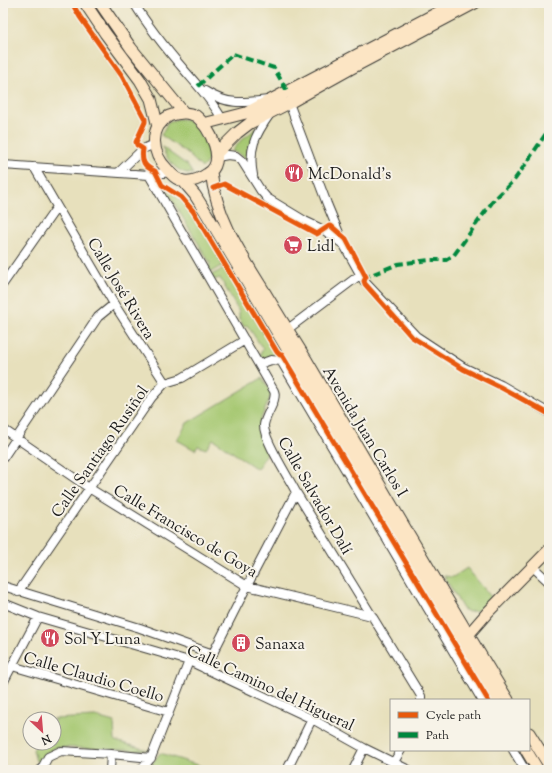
<svg xmlns="http://www.w3.org/2000/svg" width="552" height="773" font-family="'Sorts Mill Goudy',serif">
	<style>
		.green { fill: #a6c871; stroke: #617246 }
		.lines { fill: none; stroke-linecap: round; stroke-linejoin: round }
		.street-casing { stroke: #3a3934; stroke-width: 10 }
		.secondary-casing { stroke: #3a3934; stroke-width: 13 }
		.street { stroke: #fff; stroke-width: 8 }
		.secondary { stroke: #fce5c4; stroke-width: 11 }
		.quiet { stroke: #00873e; stroke-width: 4; stroke-dasharray: 8 4; stroke-linecap: butt }
		.cycleway-casing { stroke: #f7f3e8; stroke-width: 8 }
		.cycleway { stroke: #e8590c; stroke-width: 5 }
		.labels { text-anchor: middle; stroke-width: 4; stroke-linejoin: round; paint-order: stroke }
		.poi-label { font-size: 16px; fill: #1c1c1c; stroke: #f7f3e8; text-anchor: start }
		.street-label { font-size: 16px; fill: #1c1c1c; stroke: #f7f3e8 }
	</style>
	<rect width="100%" height="100%" fill="#f7f3e8"/>
	<filter id="ink" filterUnits="userSpaceOnUse"><feTurbulence type="fractalNoise" baseFrequency=".025" numOctaves="2"/><feDisplacementMap in="SourceGraphic" scale="8" xChannelSelector="R" yChannelSelector="G"/><feConvolveMatrix kernelMatrix="1 2 1 2 8 2 1 2 1" color-interpolation-filters="sRGB"/></filter>
	<filter id="wash" filterUnits="userSpaceOnUse"><feTurbulence type="fractalNoise" baseFrequency=".012" numOctaves="4" result="noise"/><feDisplacementMap in="SourceGraphic" scale="16" xChannelSelector="R" yChannelSelector="G"/><feGaussianBlur stdDeviation="0.9" result="paint"/><feColorMatrix in="noise" values="0 0 0 0 0 0 0 0 0 0 0 0 0 0 0 0 0 1.4 0 .05"/><feComposite in="paint" operator="in"/></filter>
	<g filter="url(#wash)">
		<rect width="100%" height="100%" fill="#e7e0bc"/>
		<path class="green" d="M178,119C181,119 185,119 187,120C197,126 209,143 209,154C209,160 206,164 202,168L188,154L161,135L168,122Z
			M257,128L249,160L247,161L240,154L232,151L241,140Z
			M162,147L187,165L193,174C178,173 167,162 162,147Z
			M166,190C193,203 208,239 223,265L211,272L208,269L210,263L171,198L166,197L163,191Z
			M225,268L278,357L264,359L261,358L260,354L263,349L247,325L244,327L239,318V312L220,278L214,280L211,275Z
			M262,378L272,393L260,421L261,435L268,452L257,469L213,439L206,449L198,446L195,450L177,440L187,423Z
			M467,568L492,598L480,610L469,612L463,609L444,576L453,577Z
			M96,717L114,722L115,741L151,751L57,747L45,754L41,762L36,761L33,750L37,743H54V719H52Z
			M160,753L213,770H147Z"/>
	</g>
	<g filter="url(#ink)">
		<g class="lines">
			<g class="street-casing">
				<path id="street" d="M134,3C149,28 167,50 186,72C199,87 213,102 222,119
					M205,91C227,105 242,103 267,100
					M289,103L327,204L344,245L364,281L416,336L463,367L501,385L549,413
					M217,157L228,155L236,156L242,161L261,191L267,198L305,221L324,230L344,245
					M3,165L149,175L170,172
					M34,167L114,304L165,383
					M119,172L143,149L154,144
					M149,175L274,391C278,400 265,415 264,425C263,439 289,478 296,492L421,696V700
					M253,175C248,149 255,135 270,114
					M3,284L57,207
					M288,329L361,274
					M260,364L271,360L281,361L482,700
					M3,429L89,488L247,586L372,616
					M3,458L98,317L114,304
					M533,567L549,582
					M3,586L140,628L213,654
					M18,592L152,397L165,383L182,378L245,340
					M3,603L38,617L189,661L312,719L364,748L409,770
					M12,666L169,712
					M205,669L247,586L296,492
					M3,683L38,617
					M513,750L525,770
					M394,762L401,750
					M41,770L48,757L61,751L111,754L151,758
					M110,770L111,754
					M141,770L151,758L189,661
					M287,770L312,719
					M353,770L364,748"/>
			</g>
			<g class="secondary-casing">
				<path id="secondary" d="M85,3L105,33L140,80L151,99L158,127
					M100,3L131,48L184,113
					M184,113C188,113 192,114 196,116C210,127 228,163 207,174C200,179 193,182 184,181C176,180 171,174 167,169C152,154 148,128 169,116C174,114 179,113 184,113Z
					M203,124L246,113L456,3
					M217,153L237,133L250,123L289,103L350,69L475,3
					M211,172C216,216 239,251 262,288C277,313 292,337 307,361C374,474 439,588 508,700
					M183,181L195,195L205,211L496,700
					M468,635L488,612L549,550
					M529,733L549,765
					M526,750L538,770"/>
			</g>
			<use href="#street" class="street"/>
			<use href="#secondary" class="secondary"/>
			<path class="quiet" d="M198,86L233,54L274,68L287,91
				M363,275L366,277L398,264L430,260H446L454,255L493,201L515,179L525,165L549,129"/>
			<g class="cycleway-casing">
				<path id="cycleway" d="M72,3L80,17L122,76L145,119V122L136,142L137,145L143,149C141,161 144,167 155,171L162,185L181,197L193,211L277,352L280,355H282L488,700
					M213,188L224,184L317,234L329,226H331L346,239L366,277L364,281L365,284L412,337L463,369L500,387L549,414"/>
			</g>
			<use href="#cycleway" class="cycleway"/>
		</g>
	</g>
	<defs>
		<g id="restaurant-disc" transform="scale(1)"><circle r="9.5" fill="#d1495b" stroke="#f7f3e8"/><path d="M-5-6h1v4h1v-4h1v4h1v-4h1v5L-1.5 .5V6h-2V.5L-5-1ZM5-6V6H3V1.5H1.5Q1.5-4 5-6Z" fill="#fff"/></g>
		<g id="supermarket-disc" transform="scale(1)"><circle r="9.5" fill="#d1495b" stroke="#f7f3e8"/><path d="M-6-5.5h2.5l.6 2H6L4.5 2H-2.5L-4.4-4H-6ZM-1.5 3.2a1.3 1.3 0 1 0 .1 0ZM3 3.2a1.3 1.3 0 1 0 .1 0Z" fill="#fff"/></g>
		<g id="building-disc" transform="scale(1)"><circle r="9.5" fill="#d1495b" stroke="#f7f3e8"/><path d="M-4-6H4V6H1V3H-1V6H-4ZM-2.5-4.3h1.7v1.8h-1.7ZM.8-4.3h1.7v1.8H.8ZM-2.5-1h1.7V.8h-1.7ZM.8-1h1.7V.8H.8Z" fill="#fff"/></g>
	</defs>
	<g fill-rule="evenodd">
		<use href="#restaurant-disc" x="294" y="173"/>
		<use href="#supermarket-disc" x="293" y="245"/>
		<use href="#restaurant-disc" x="50" y="638"/>
		<use href="#building-disc" x="241" y="643"/>
	</g>
	<g class="labels">
		<g class="poi-label">
			<text x="308" y="179">McDonald's</text>
			<text x="307" y="251">Lidl</text>
			<text x="64" y="644">Sol Y Luna</text>
			<text x="255" y="649">Sanaxa</text>
		</g>
		<g class="street-label">
			<text transform="translate(122 288) rotate(59)" y="6">Calle José Rivera</text>
			<text transform="translate(366 431) rotate(59)" y="6">Avenida Juan Carlos I</text>
			<text transform="translate(99 451) rotate(-55)" y="6">Calle Santiago Rusiñol</text>
			<text transform="translate(316 495) rotate(60)" y="6">Calle Salvador Dalí</text>
			<text transform="translate(186 530) rotate(31)" y="6">Calle Francisco de Goya</text>
			<text transform="translate(94 676) rotate(16)" y="6">Calle Claudio Coello</text>
			<text transform="translate(271 687) rotate(25)" y="6">Calle Camino del Higueral</text>
		</g>
	</g>
	<rect width="552" height="773" fill="none" stroke="#f7f3e8" stroke-width="16"/>
	<rect x="390" y="699" width="140" height="52" fill="#f7f3e8" stroke="#9f9d96"/>
	<rect x="398" y="712" width="20" height="6" fill="#e8590c" stroke="#9f9d96"/>
	<text x="426" y="719" font-size="12" fill="#1c1c1c">Cycle path</text>
	<rect x="398" y="732" width="20" height="6" fill="#00873e" stroke="#9f9d96"/>
	<text x="426" y="739" font-size="12" fill="#1c1c1c">Path</text>
	<g transform="translate(42 731) rotate(154)"><circle r="19" fill="#f7f3e8" stroke="#9f9d96"/>
	<path d="M0-3L7 15L0 10L-7 15Z" fill="#d1495b"/>
	<text y="-6" font-size="11" font-weight="bold" text-anchor="middle" fill="#1c1c1c">N</text>
	</g>
</svg>
